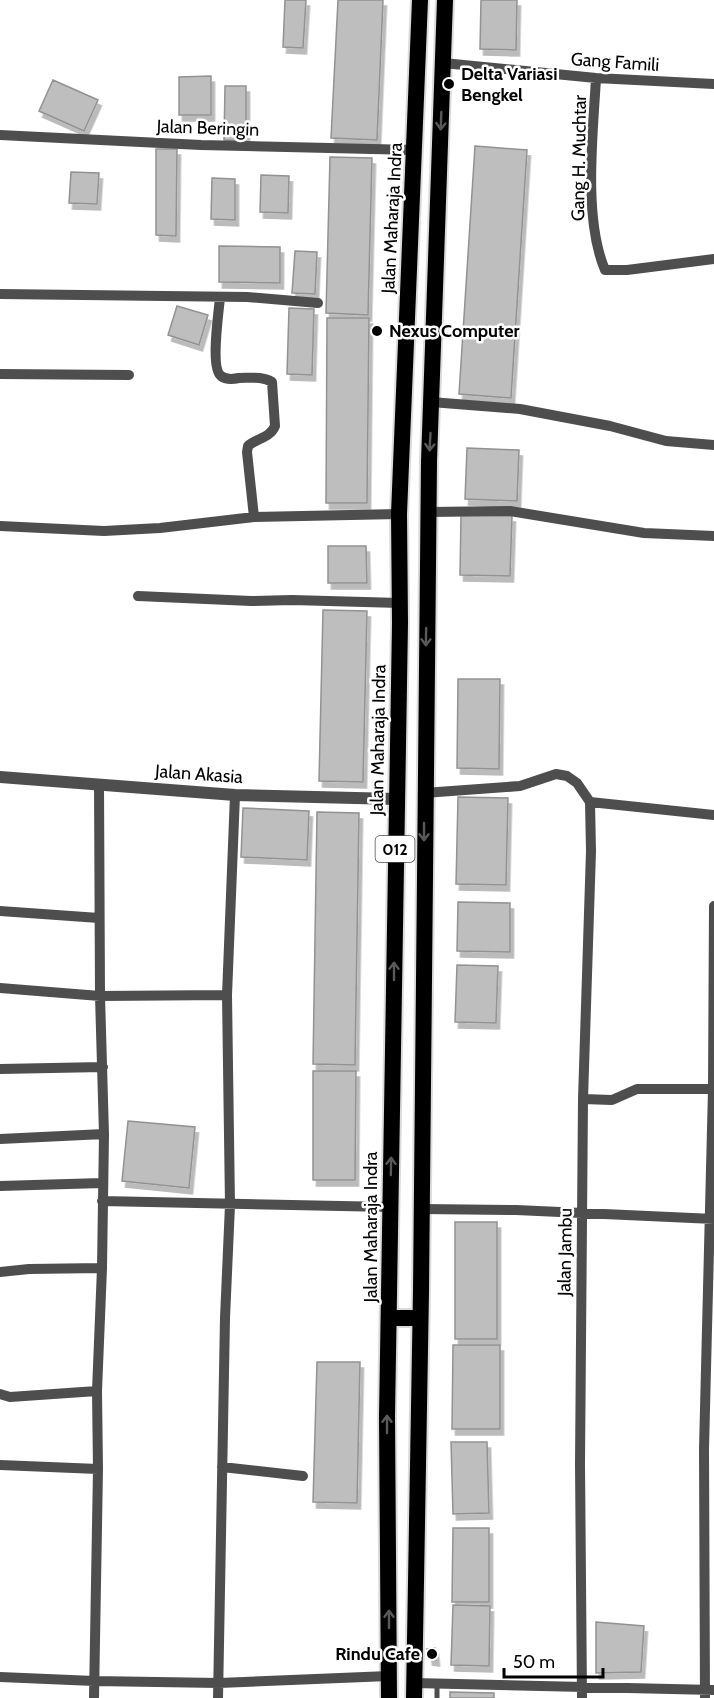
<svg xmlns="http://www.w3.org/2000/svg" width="714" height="1698" font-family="Cabin,sans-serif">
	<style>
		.building { fill: #bebebe; stroke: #929292; stroke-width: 1.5; filter: url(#shadow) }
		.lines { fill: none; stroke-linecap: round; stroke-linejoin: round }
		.trunk-casing { stroke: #dbdbdb; stroke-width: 20 }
		.service { stroke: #4e4e4e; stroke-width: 5 }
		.minor { stroke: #4e4e4e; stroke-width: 10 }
		.tertiary { stroke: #4e4e4e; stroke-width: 12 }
		.trunk { stroke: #000; stroke-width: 16 }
		.oneway { stroke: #595959 }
		.poi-dot { fill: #000; stroke: #fff; stroke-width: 2 }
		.labels { text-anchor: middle; stroke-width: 5; stroke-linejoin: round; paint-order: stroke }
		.shield { fill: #fff; stroke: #4c4c4c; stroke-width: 1.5 }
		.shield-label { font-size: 16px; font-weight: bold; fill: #000 }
		.street-label { font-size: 18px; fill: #000; stroke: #fff }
		.poi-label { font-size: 18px; font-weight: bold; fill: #000; stroke: #fff; text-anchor: start }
	</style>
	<defs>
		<filter id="shadow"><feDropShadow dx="3.5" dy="6" stdDeviation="0" flood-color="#0004"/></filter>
	</defs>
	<rect width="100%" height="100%" fill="#fff"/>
	<path class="building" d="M285,0H306L303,48L283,47Z
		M338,0H383L377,140L331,138Z
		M481,0H517L516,50L480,49Z
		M211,76V115H179V77Z
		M53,80L98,100L84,131L39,111Z
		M225,86H246V141L224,140Z
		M475,146L527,150L511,398L459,394Z
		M156,149H177L176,236L156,235Z
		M330,157L372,158L368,315L326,313Z
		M71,172L99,173L97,204L69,203Z
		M261,175L289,176L288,213L260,212Z
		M212,178L235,179V220L211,219Z
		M219,246L280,247V283L219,282Z
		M295,251L317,252L315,294L292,293Z
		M177,306L208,315L199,345L168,335Z
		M289,308L314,309L312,375L287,374Z
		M327,318H369L367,503H326Z
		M467,448L519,450L517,501L465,499Z
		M461,515L512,516L510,576L460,575Z
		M328,546H366L367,583H328Z
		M323,610L367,611L363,782L319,781Z
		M458,679H500L499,769L457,768Z
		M458,797L508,798L506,885L456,884Z
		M243,808L309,811L307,860L241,857Z
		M317,812L359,813L355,1065L313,1064Z
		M458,902L510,903V952L457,951Z
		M457,965L498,966L496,1023L455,1022Z
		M313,1071H356L355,1180H313Z
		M128,1121L195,1127L189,1188L122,1181Z
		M455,1222H497V1339H455Z
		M453,1345H500V1429H452Z
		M317,1362H360L357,1503L313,1502Z
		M451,1442H487L489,1513L453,1514Z
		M453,1528H489V1602H452Z
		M453,1605L490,1606L489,1666L451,1665Z
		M596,1622L644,1626L641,1672L596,1673Z
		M435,1648L436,1660L429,1659L427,1649Z
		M450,1692L494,1693V1698H450Z"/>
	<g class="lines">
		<g class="trunk-casing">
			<path id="trunk" d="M390,1318H420
				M389,1698L387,1416L400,623L399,514L420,0
				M414,1698L421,1291L429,461L445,0"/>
		</g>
		<path class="service" d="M437,1684V1698"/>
		<path class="minor" d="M443,63L596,78L714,84
			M596,78C593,134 583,218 605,270H627L714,259
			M0,135L201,145L415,150
			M0,294L247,297L318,303
			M220,297C219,311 210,368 221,376C226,380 234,379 239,378C250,378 263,376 272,382L275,426C270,438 257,438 248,446L247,452L254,517
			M0,374L129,375
			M431,402L520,409L610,426L666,441L714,445
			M428,512L510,511L644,533L714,536
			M0,526L104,531L160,528L254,517L399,514
			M138,596L251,601L292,600L400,603
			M424,793L520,786L556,774L567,776L577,783L590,802L591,851L583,1099L580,1464L582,1698
			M590,802L714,815
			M0,911L99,918
			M0,988L100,996L227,995
			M0,1069L103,1067
			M583,1099L612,1100L637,1089H714
			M0,1139L104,1134
			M0,1186L102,1183
			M102,1201L390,1207
			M421,1209L516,1210L714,1219
			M0,1272L29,1269L102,1268
			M0,1394L10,1397L97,1391
			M0,1465L98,1469
			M222,1467L303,1476
			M0,1677L94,1681L219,1683L389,1676
			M414,1683L714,1690
			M94,1698L98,1469L97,1391L102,1268L104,1134L100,996L99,784
			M218,1698L225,1318L230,1205L227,995L235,795
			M705,1698L704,1449L713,1089L714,906"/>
		<path class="tertiary" d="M0,777L235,795L396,799"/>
		<use href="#trunk" class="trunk"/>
	</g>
	<defs><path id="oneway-shaft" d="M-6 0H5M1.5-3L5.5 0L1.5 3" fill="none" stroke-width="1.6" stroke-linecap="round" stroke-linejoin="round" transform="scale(1.5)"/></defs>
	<g class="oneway">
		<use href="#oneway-shaft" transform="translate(441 121) rotate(92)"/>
		<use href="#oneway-shaft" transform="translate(430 442) rotate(93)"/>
		<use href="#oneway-shaft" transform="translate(426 637) rotate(91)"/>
		<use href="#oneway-shaft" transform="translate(424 832) rotate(90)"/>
		<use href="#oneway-shaft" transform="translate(394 971) rotate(-90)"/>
		<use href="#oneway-shaft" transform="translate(391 1166) rotate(-89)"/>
		<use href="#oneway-shaft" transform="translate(387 1424) rotate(-90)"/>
		<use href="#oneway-shaft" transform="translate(389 1619) rotate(-90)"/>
	</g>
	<g class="poi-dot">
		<circle cx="449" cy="84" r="6"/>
		<circle cx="377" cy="331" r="6"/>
		<circle cx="432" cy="1654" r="6"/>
	</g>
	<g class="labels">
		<rect class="shield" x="375.5" y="836" width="39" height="26" rx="4.5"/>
		<g class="shield-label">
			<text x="395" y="855">012</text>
		</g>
		<g class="street-label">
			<text transform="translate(615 62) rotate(4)" y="6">Gang Famili</text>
			<text transform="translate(208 128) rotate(2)" y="6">Jalan Beringin</text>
			<text transform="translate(579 158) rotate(-89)" y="6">Gang H. Muchtar</text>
			<text transform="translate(392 218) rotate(-87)" y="6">Jalan Maharaja Indra</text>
			<text transform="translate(378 740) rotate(-89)" y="6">Jalan Maharaja Indra</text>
			<text transform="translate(199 774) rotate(4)" y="6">Jalan Akasia</text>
			<text transform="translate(371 1227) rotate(-90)" y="6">Jalan Maharaja Indra</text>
			<text transform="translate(565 1252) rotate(-89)" y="6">Jalan Jambu</text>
		</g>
		<g class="poi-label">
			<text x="461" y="80">Delta Variasi<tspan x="461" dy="21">Bengkel</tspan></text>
			<text x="389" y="337">Nexus Computer</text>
			<text x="420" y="1660" text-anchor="end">Rindu Cafe</text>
		</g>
	</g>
	<path d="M504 1668v9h99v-9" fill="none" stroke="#000000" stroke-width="3"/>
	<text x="513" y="1668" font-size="18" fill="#000000" stroke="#ffffff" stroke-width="4.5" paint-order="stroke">50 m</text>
</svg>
